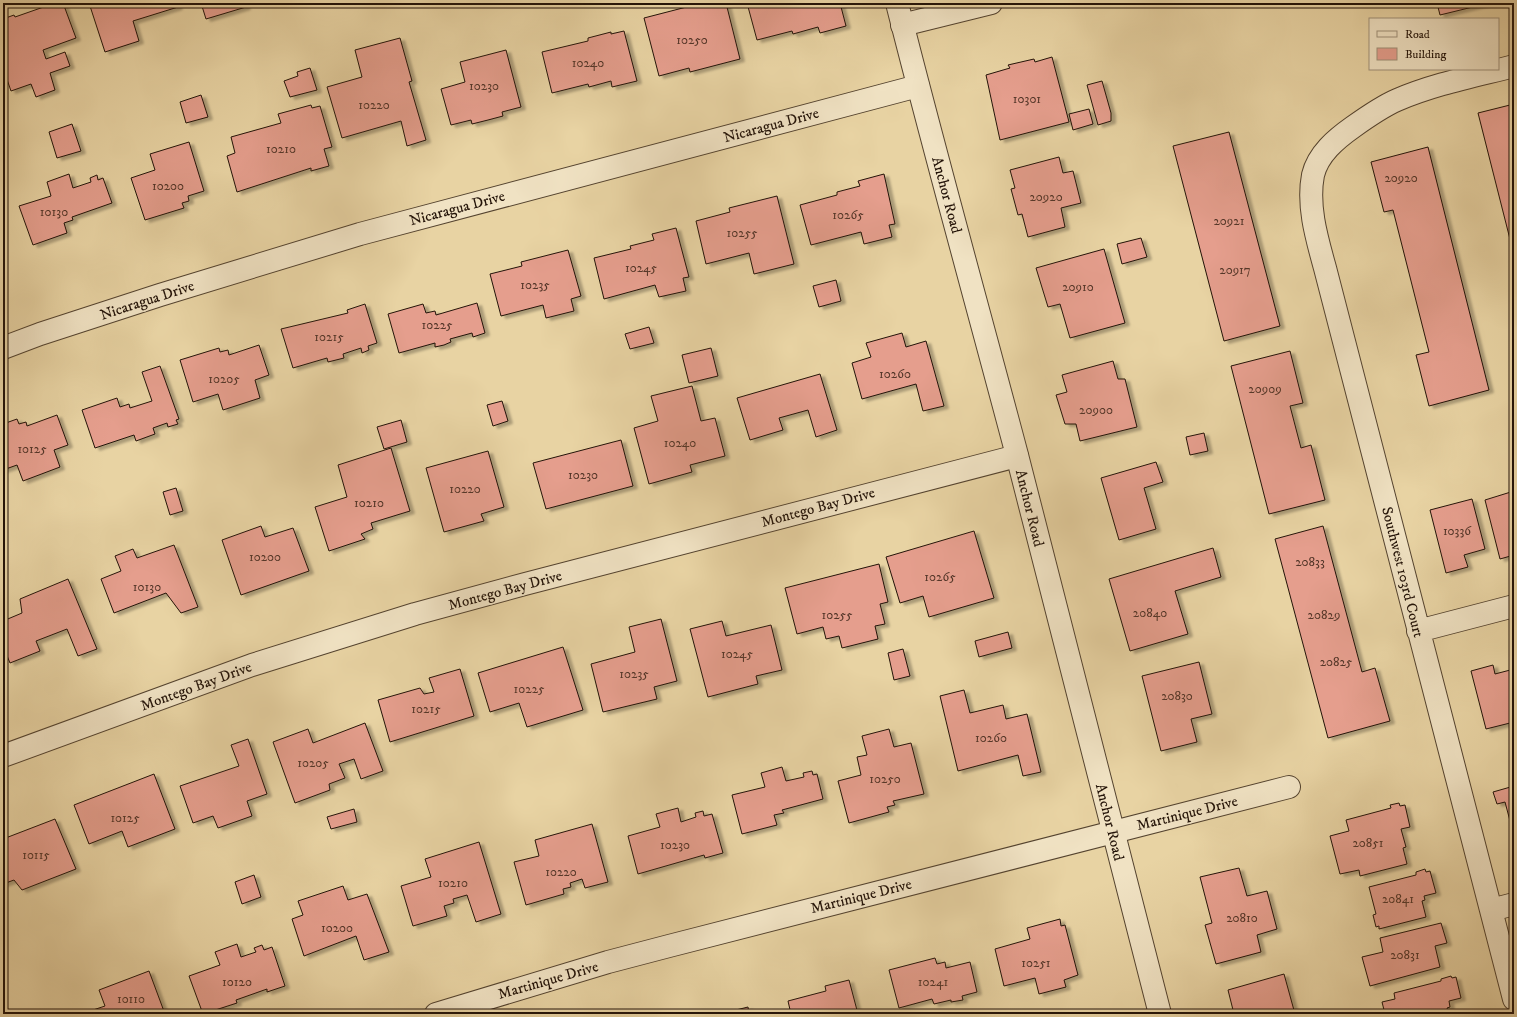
<svg xmlns="http://www.w3.org/2000/svg" width="1517" height="1017" font-family="'IM FELL DW Pica',serif">
	<style>
		.building { fill: #e59e8d; stroke: #231308; filter: url(#shadow) }
		.lines { fill: none; stroke-linecap: round; stroke-linejoin: round }
		.minor-casing { stroke: #54432f; stroke-width: 24 }
		.tertiary-casing { stroke: #54432f; stroke-width: 24 }
		.minor { stroke: #f0e2c3; stroke-width: 22 }
		.tertiary { stroke: #f0e2c3; stroke-width: 22 }
		.labels { text-anchor: middle; stroke-width: 3; stroke-linejoin: round; paint-order: stroke }
		.number-label { font-size: 13px; fill: #543629 }
		.street-label { font-size: 15px; fill: #231308; stroke: #f0e2c3 }
	</style>
	<defs>
		<filter id="shadow"><feDropShadow dx="4.5" dy="2.5" stdDeviation="1" flood-color="#0004"/></filter>
	</defs>
	<rect width="100%" height="100%" fill="#e8d3a3"/>
	<filter id="stains"><feTurbulence type="fractalNoise" baseFrequency=".005" numOctaves="4"/><feColorMatrix values="0 0 0 0 .2 0 0 0 0 .09 0 0 0 0 .02 0 0 0 .5 -.17"/></filter>
	<radialGradient id="worn" r=".72"><stop offset=".6" stop-color="#630" stop-opacity="0"/><stop offset="1" stop-color="#630" stop-opacity=".3"/></radialGradient>
	<path class="building" d="M55,3H63L76,38L43,50L46,59L65,52L70,66L50,73L55,90L36,97L31,84L11,91L3,68V19L14,15L15,17Z
		M89,3H177L178,7L133,21L139,41L105,52Z
		M201,3H245L246,7L206,19Z
		M702,3H726L740,59L690,72L689,68L659,76L644,18Z
		M747,3H840L846,26L820,33L818,27L793,34L792,31L757,40Z
		M1437,3H1489L1440,15Z
		M624,31L637,81L612,87L611,81L589,87L588,84L552,93L542,52L588,41V38L611,32V34Z
		M400,38L412,81L409,82L426,140L407,146L401,121L342,138L327,87L362,77L355,50Z
		M506,50L521,107L502,112L503,116L488,120L472,124L471,120L451,125L441,89L465,82L460,62Z
		M1052,57L1069,122L1000,140L986,75L1010,68L1008,65L1034,59L1035,62Z
		M310,68L317,90L290,97L284,81L298,76L297,72Z
		M1102,81L1111,113V121L1098,125L1087,85Z
		M201,95L208,117L186,123L180,102Z
		M1514,104V255L1478,113Z
		M311,105L312,108L320,106L332,147L324,149L329,166L311,171V168L237,192L227,156L235,153L231,137L281,123L278,114Z
		M1089,109L1093,124L1073,130L1069,114Z
		M72,124L81,151L57,158L49,132Z
		M1229,132L1280,326L1224,341L1173,146Z
		M189,142L204,191L188,196L189,201L182,203L184,208L145,220L131,178L155,170L150,154Z
		M1428,147L1489,390L1429,406L1416,355L1429,352L1393,210L1384,212L1371,162Z
		M1059,157L1063,173L1073,171L1081,203L1061,208L1065,227L1028,237L1022,214L1018,215L1011,189L1015,188L1010,170Z
		M69,174L73,188L91,182L90,178L97,175L98,180L103,178L112,203L72,217L73,220L64,223L67,233L33,245L19,206L51,196L47,182Z
		M884,174L895,224L889,225L892,237L864,244L861,232L811,245L800,205L837,195V192L860,186L858,181Z
		M777,196L794,264L754,274L749,253L706,264L696,221L730,212L729,208Z
		M676,228L689,277L683,278L686,291L659,297L655,285L604,299L594,258L631,249L630,246L654,240L652,234Z
		M1141,238L1147,257L1122,264L1117,244Z
		M1104,249L1125,323L1070,338L1060,304L1048,307L1036,268Z
		M568,250L581,296L571,299L574,311L546,318L543,305L501,316L490,274L522,266L521,262Z
		M836,280L841,301L819,307L813,286Z
		M477,303L485,333L473,337L472,333L450,339L451,342L444,345L435,347V343L399,353L388,314L423,304L426,313L435,311L436,315Z
		M365,304L377,343L368,346L369,350L362,353L361,348L343,354L344,358L328,362L327,358L293,368L281,329L348,313L347,310Z
		M649,327L654,343L630,349L625,334Z
		M902,333L906,347L926,341L944,406L923,411L916,384L862,399L852,363L871,357L866,343Z
		M259,345L269,375L255,380L260,398L223,410L218,394L193,402L180,360L219,348L220,352L228,350L229,355Z
		M711,348L718,376L689,383L682,355Z
		M1290,351L1303,403L1290,406L1301,448L1311,445L1325,500L1269,514L1231,366Z
		M1113,361L1118,379H1125L1137,427L1080,441L1076,424H1065L1056,395L1067,392L1062,375Z
		M160,366L179,419L176,420L178,424L168,427L167,423L153,428L155,434L136,441L134,435L95,448L82,410L117,398L120,407L129,404L130,408L152,401L142,372Z
		M820,374L837,430L816,437L808,410L779,418L783,430L750,440L737,398Z
		M692,386L701,421L715,418L725,456L690,465L692,472L649,484L634,428L658,421L651,396Z
		M502,401L508,421L493,426L487,405Z
		M57,415L68,445L54,450L60,467L23,481L17,465L3,470V424L17,419L19,424L26,422L27,426Z
		M401,420L407,442L384,449L377,427Z
		M1204,433L1208,451L1190,455L1186,437Z
		M621,440L633,486L546,509L533,463Z
		M391,448L410,511L371,523L373,529L361,534L365,539L329,551L315,507L347,497L338,465Z
		M488,451L504,507L481,514L484,521L444,532L426,468Z
		M1156,462L1163,482L1144,488L1156,529L1119,540L1101,478Z
		M176,488L183,511L170,515L163,492Z
		M1514,491V555L1500,559L1485,500Z
		M1472,499L1485,549L1464,555L1468,567L1446,573L1430,510Z
		M261,526L265,537L293,528L309,571L241,595L222,540Z
		M1323,526L1362,672L1375,668L1390,721L1328,738L1275,539Z
		M974,531L994,598L929,617L923,596L900,603L886,557Z
		M174,545L198,607L181,613L166,593L114,613L101,579L121,571L115,556L133,549L137,558Z
		M1213,548L1221,577L1175,591L1188,634L1130,651L1109,579Z
		M879,564L888,602L880,604L885,624L875,626L878,639L842,648L839,636L826,639L823,627L797,634L785,588Z
		M68,579L97,649L78,656L67,629L36,641L40,651L10,663L3,646V621L22,613L20,599Z
		M661,619L677,681L654,687L657,699L603,712L591,664L635,652L629,627Z
		M722,621L726,636L771,625L782,670L756,676L758,684L708,697L690,629Z
		M1008,632L1012,648L979,657L975,641Z
		M563,647L583,710L527,727L519,703L490,712L478,673Z
		M903,649L910,676L894,680L888,653Z
		M1199,662L1212,714L1191,719L1197,742L1161,751L1142,676Z
		M1493,665L1495,674L1514,669V722L1486,729L1471,671Z
		M460,669L474,716L390,742L378,700L420,688L424,694L434,692L429,678Z
		M964,690L970,713L1003,705L1006,719L1027,714L1041,772L1023,776L1018,755L958,771L940,696Z
		M365,723L383,771L361,779L354,759L339,764L345,778L329,784L330,790L295,803L273,742L308,729L313,743Z
		M889,729L894,747L911,743L924,794L893,801L895,805L887,807L889,812L849,823L838,781L861,775L857,757L867,755L862,736Z
		M248,739L267,794L247,801L252,816L218,828L213,816L193,823L180,786L239,766L231,745Z
		M782,767L786,781L804,777L803,773L812,771L813,775L817,774L823,799L782,810L784,813L774,815L777,825L742,834L732,795L765,787L761,773Z
		M154,774L175,829L128,847L122,831L89,844L74,805Z
		M1514,786V836L1505,802L1497,804L1493,792Z
		M1399,803L1400,806L1405,805L1410,827L1401,829L1406,847L1403,848L1407,864L1360,876L1359,870L1340,874L1330,836L1349,831L1346,820L1391,808L1390,805Z
		M678,808L681,822L696,817L695,813L703,811L704,816L712,814L723,853L705,858L704,855L638,874L628,836L660,827L656,814Z
		M354,809L357,822L331,829L327,817Z
		M55,819L76,869L22,890L14,880L3,884V839Z
		M592,824L608,882L585,888L582,879L570,883L571,887L563,889L564,894L526,905L514,862L539,856L535,840Z
		M479,842L501,914L476,922L467,895L453,899L454,903L444,906L447,916L413,926L401,886L431,877L425,859Z
		M1239,868L1247,896L1267,891L1277,929L1257,935L1261,952L1216,964L1205,925L1212,923L1200,877Z
		M1425,869L1426,872L1430,871L1436,893L1424,896L1425,900L1422,901L1426,917L1379,929V926L1376,927L1373,915L1376,914L1369,887L1416,875V872Z
		M254,875L261,897L242,904L235,882Z
		M343,886L348,900L367,894L389,952L364,960L356,936L304,956L292,919L303,915L298,901Z
		M1060,919L1061,926L1065,925L1078,975L1064,980L1066,987L1039,994L1035,978L1004,986L995,949L1030,939L1027,928Z
		M1441,923L1447,943L1435,946L1440,967L1370,986L1362,957L1383,952L1380,938Z
		M237,944L241,957L256,952L254,948L262,945L264,950L272,947L285,986L267,992V989L236,1000L237,1003L203,1014L189,976L220,965L215,952Z
		M935,958L937,964L945,962L946,968L970,962L977,992L962,996L963,1000L951,1002V1000L934,1004L932,999L899,1008L889,970Z
		M149,971L165,1014H81L105,1006L99,990Z
		M1284,974L1295,1014H1234L1228,990Z
		M1451,976L1452,978L1456,977L1461,998L1449,1001L1450,1007L1447,1008L1449,1014H1385L1382,1002L1395,999L1394,993L1441,981V979Z
		M849,980L858,1014H791L788,1001L826,991L825,986Z
		M748,1007L749,1014H720Z"/>
	<g class="lines">
		<g class="minor-casing">
			<path id="minor" d="M902,25L991,3
				M1514,66C1475,76 1434,84 1397,100C1381,107 1367,117 1353,127C1336,139 1318,154 1313,175C1307,206 1317,239 1325,268L1514,999
				M3,348L40,334L160,295L360,234L918,86
				M1418,631L1514,606
				M3,756L252,665L415,614L525,584L1017,456
				M1491,910L1514,904
				M436,1014L608,962L669,946L1289,787"/>
		</g>
		<g class="tertiary-casing">
			<path id="tertiary" d="M897,3C935,154 977,304 1017,455C1066,641 1111,828 1160,1014"/>
		</g>
		<use href="#minor" class="minor"/>
		<use href="#tertiary" class="tertiary"/>
	</g>
	<g class="labels">
		<g class="number-label">
			<text x="692" y="44">10250</text>
			<text x="588" y="67">10240</text>
			<text x="484" y="90">10230</text>
			<text x="1027" y="103">10301</text>
			<text x="374" y="109">10220</text>
			<text x="281" y="153">10210</text>
			<text x="1401" y="182">20920</text>
			<text x="168" y="190">10200</text>
			<text x="1046" y="201">20920</text>
			<text x="54" y="216">10130</text>
			<text x="848" y="219">10265</text>
			<text x="1229" y="225">20921</text>
			<text x="742" y="237">10255</text>
			<text x="641" y="272">10245</text>
			<text x="1235" y="274">20917</text>
			<text x="535" y="289">10235</text>
			<text x="1078" y="291">20910</text>
			<text x="437" y="329">10225</text>
			<text x="329" y="341">10215</text>
			<text x="895" y="378">10260</text>
			<text x="224" y="383">10205</text>
			<text x="1265" y="393">20909</text>
			<text x="1096" y="414">20900</text>
			<text x="680" y="447">10240</text>
			<text x="32" y="453">10125</text>
			<text x="583" y="479">10230</text>
			<text x="465" y="493">10220</text>
			<text x="369" y="507">10210</text>
			<text x="1457" y="535">10336</text>
			<text x="265" y="561">10200</text>
			<text x="1310" y="566">20833</text>
			<text x="940" y="581">10265</text>
			<text x="147" y="591">10130</text>
			<text x="1150" y="617">20840</text>
			<text x="837" y="619">10255</text>
			<text x="1324" y="619">20829</text>
			<text x="737" y="658">10245</text>
			<text x="1336" y="666">20825</text>
			<text x="634" y="678">10235</text>
			<text x="529" y="693">10225</text>
			<text x="1177" y="700">20830</text>
			<text x="426" y="713">10215</text>
			<text x="991" y="742">10260</text>
			<text x="313" y="767">10205</text>
			<text x="885" y="783">10250</text>
			<text x="125" y="822">10125</text>
			<text x="1368" y="847">20851</text>
			<text x="675" y="849">10230</text>
			<text x="36" y="859">10115</text>
			<text x="561" y="876">10220</text>
			<text x="453" y="887">10210</text>
			<text x="1398" y="903">20841</text>
			<text x="1242" y="922">20810</text>
			<text x="337" y="932">10200</text>
			<text x="1405" y="959">20831</text>
			<text x="1036" y="967">10251</text>
			<text x="237" y="986">10120</text>
			<text x="933" y="986">10241</text>
			<text x="131" y="1003">10110</text>
		</g>
		<g class="street-label">
			<text transform="translate(771 125) rotate(-15)" y="5">Nicaragua Drive</text>
			<text transform="translate(947 195) rotate(75)" y="5">Anchor Road</text>
			<text transform="translate(457 208) rotate(-15)" y="5">Nicaragua Drive</text>
			<text transform="translate(147 300) rotate(-18)" y="5">Nicaragua Drive</text>
			<text transform="translate(818 507) rotate(-15)" y="5">Montego Bay Drive</text>
			<text transform="translate(1030 508) rotate(76)" y="5">Anchor Road</text>
			<text transform="translate(1403 572) rotate(76)" y="5">Southwest 103rd Court</text>
			<text transform="translate(505 590) rotate(-15)" y="5">Montego Bay Drive</text>
			<text transform="translate(196 686) rotate(-20)" y="5">Montego Bay Drive</text>
			<text transform="translate(1187 813) rotate(-14)" y="5">Martinique Drive</text>
			<text transform="translate(1110 822) rotate(76)" y="5">Anchor Road</text>
			<text transform="translate(861 896) rotate(-14)" y="5">Martinique Drive</text>
			<text transform="translate(548 980) rotate(-16)" y="5">Martinique Drive</text>
		</g>
	</g>
	<rect width="1517" height="1017" fill="none" stroke="#e8d3a3" stroke-width="16"/>
	<rect x="4" y="4" width="1509" height="1009" fill="none" stroke="#231308" stroke-width="2"/>
	<rect x="8" y="8" width="1501" height="1001" fill="none" stroke="#231308"/>
	<rect x="1369" y="18" width="130" height="52" fill="#f0e2c3" stroke="#9e8f78"/>
	<rect x="1377" y="31" width="20" height="6" fill="#f0e2c3" stroke="#9e8f78"/>
	<text x="1405" y="38" font-size="12" fill="#231308">Road</text>
	<rect x="1377" y="48" width="20" height="12" fill="#e59e8d" stroke="#9e8f78"/>
	<text x="1405" y="58" font-size="12" fill="#231308">Building</text>
	<rect width="100%" height="100%" filter="url(#stains)"/>
	<rect width="100%" height="100%" fill="url(#worn)"/>
</svg>
